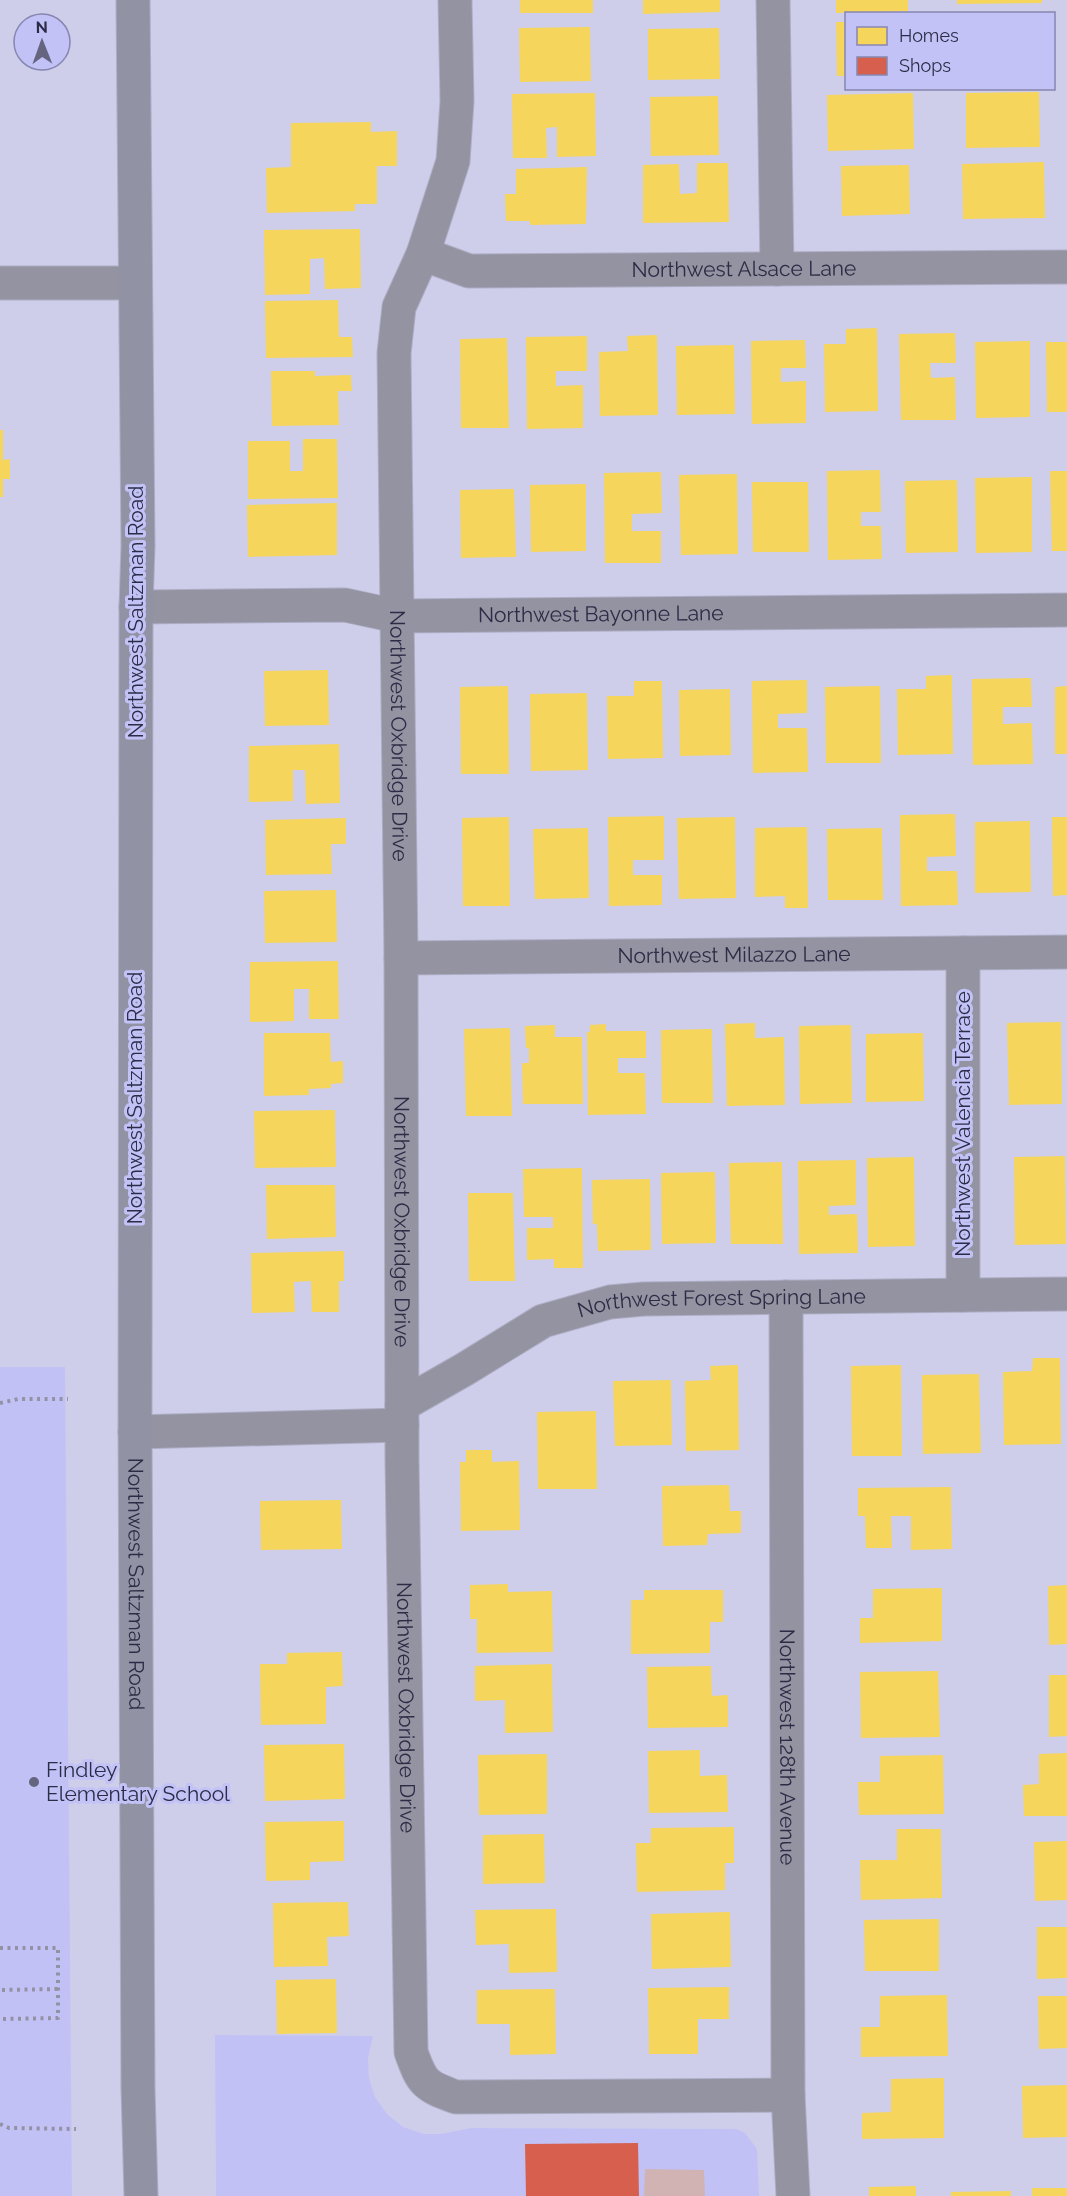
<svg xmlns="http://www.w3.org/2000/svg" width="1067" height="2196" font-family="Raleway,sans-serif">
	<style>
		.built { fill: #c2c1f6 }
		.green { fill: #d1b3b3 }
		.homes { fill: #f6d55c }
		.shops { fill: #d6604d }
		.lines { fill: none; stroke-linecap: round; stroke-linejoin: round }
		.street-casing { stroke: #adadc4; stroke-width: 35 }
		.secondary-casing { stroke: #adadc4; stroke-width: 35 }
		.path { stroke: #9392a4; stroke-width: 4; stroke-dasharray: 3 4.5; stroke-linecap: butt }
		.street { stroke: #9393a2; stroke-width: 33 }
		.secondary { stroke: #9292a5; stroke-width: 33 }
		.poi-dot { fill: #656580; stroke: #c2c2f7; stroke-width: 2 }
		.labels { text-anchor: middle; stroke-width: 6; stroke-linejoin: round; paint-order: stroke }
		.street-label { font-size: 21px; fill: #2d2c46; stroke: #c2c2f7 }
		.poi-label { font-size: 21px; fill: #2d2c46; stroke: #c2c2f7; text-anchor: start }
	</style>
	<rect width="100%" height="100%" fill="#ceceeb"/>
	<path class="built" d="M0,1367H65L72,2196H0Z
		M215,2035L373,2036L368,2059L369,2078L375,2097L387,2114L403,2127L424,2134H441L471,2128L736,2129L745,2133L757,2149L759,2196H216Z"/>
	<path class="green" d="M645,2169L704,2170L705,2196H644Z"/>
	<path class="homes" d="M520,0H593V13H520Z
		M643,0H720V12L643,14Z
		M836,0H908V11L836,13Z
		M957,0H1042V3L957,4Z
		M836,22H846V76H837Z
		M590,27L591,81L520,82L519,28Z
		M719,28L720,79L648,80V29Z
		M1039,92L1040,147L966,148V93Z
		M595,93L596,156L557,157V127L546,128L547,158H513L512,94Z
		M913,93L914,149L828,151L827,95Z
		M718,96L719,155L651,156L650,97Z
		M371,122V132L397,131V166H377V204H355V211L267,213L266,168L291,167V123Z
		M1044,162L1045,218L963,219L962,164Z
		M697,163H728L729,222L643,223V165L679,164L680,194L697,193Z
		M909,165L910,214L842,216L841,166Z
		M587,167L586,224L530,225V221H506L505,194H516V169Z
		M360,229L361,288L325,289L324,258L310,259V294L265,295L264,230Z
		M338,300L339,337H352L353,357L266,358L265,301Z
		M877,328L878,411L825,412L824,344H846V329Z
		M955,333L956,363H930L931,378L955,377L956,420H901L899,334Z
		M657,335L658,415L600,416L599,352L628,351L627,336Z
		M587,336V371H556V386L583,385V428L527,429L526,337Z
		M507,338L509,428H461L460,339Z
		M805,340L806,368H781V382L806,381V423L752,424L751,341Z
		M1030,341V417L976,418L975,342Z
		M1046,342H1067V412H1047Z
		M734,345L735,414L677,415L676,346Z
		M271,371H315V376L351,375L352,391H338L339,425L272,426Z
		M0,430H3V460L10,459V479H3V497H0Z
		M303,439H337L338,498L248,499V441H290V471H303Z
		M880,470L881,512H861V526H881L882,559L828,560L827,471Z
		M1050,471H1067V551H1052Z
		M661,472L662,513L632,514V531H661V563H605L604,473Z
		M737,474L738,554L681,555L679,475Z
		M1032,477V552L976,553L975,478Z
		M957,480L958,552L906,553L905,481Z
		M752,482H808L809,552H753Z
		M586,484V551L531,552L530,485Z
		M514,489L516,557L461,558L460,490Z
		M337,503V555L248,557L247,505Z
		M328,670L329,725L265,726L264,671Z
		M952,675L953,754L898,755L897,689H926V676Z
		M1031,678L1032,707H1003V724L1032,723L1033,764L973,765L972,679Z
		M807,680V713L778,714V728H807L808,772L753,773L752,681Z
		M634,681H662L663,758L608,759L607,696H634Z
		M508,686L509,774H461L460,687Z
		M880,686L881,763H826L825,687Z
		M1067,686V754H1055V687Z
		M730,689L731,755L680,756L679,690Z
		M587,693L588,770L531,771L530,694Z
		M339,744L340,803L306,804L305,770H293V801L249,802V746Z
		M955,814L956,856L927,857V871H957L958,905L901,906L900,815Z
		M664,816V860H633V875H662V905L609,906L608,817Z
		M509,817L510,906H463L462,818Z
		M735,817L736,898L679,899L677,818Z
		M1052,817H1067V895L1053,896Z
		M346,818V844H331L332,874L266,875L265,820Z
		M1030,821L1031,892L975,893V822Z
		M807,827L808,908H785V896L755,897V828Z
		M588,828L589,898L535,899L533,829Z
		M882,828L883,900H828L827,829Z
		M336,890L337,942L265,943L264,891Z
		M338,961L339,1019H309V989H294V1021L250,1022V962Z
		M1061,1022L1062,1104L1009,1105L1007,1023Z
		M755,1023V1038L784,1037L785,1105L727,1106L725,1024Z
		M606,1024V1031H646V1058H618V1073H645L646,1114L588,1115L587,1032H590V1025Z
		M555,1025V1037H582L583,1104H523L522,1063H529V1048H526L525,1026Z
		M851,1025L852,1103L800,1104L799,1026Z
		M510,1028L512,1116H466L464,1029Z
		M712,1029L713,1103H662L661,1030Z
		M264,1033H330L331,1062L343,1061V1083L331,1084V1088L309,1089V1095L264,1096Z
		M923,1033L924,1101L866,1102V1034Z
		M335,1110L336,1167L255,1168L254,1111Z
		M1065,1156L1066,1244L1015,1245L1014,1157Z
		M914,1157L915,1246L868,1247L867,1158Z
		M856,1160V1205L829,1206V1215L857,1214L858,1253L799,1254L798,1161Z
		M782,1162L783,1244H731L729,1163Z
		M582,1168L583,1268H554V1259L527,1260V1228H553V1217H524L523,1169Z
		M715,1172L716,1243L662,1244L661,1173Z
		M650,1179L651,1250L598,1251L597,1224H593L592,1180Z
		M266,1185H335L336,1237L267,1239Z
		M468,1193H513L515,1281H469Z
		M344,1251V1281H339V1312H312L311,1281L294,1282L295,1312L252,1313L251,1253Z
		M1033,1358H1060L1061,1444L1004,1445L1003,1372L1032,1371Z
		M738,1365L739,1450L686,1451L685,1381L711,1380L710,1366Z
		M901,1365L902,1456H852L851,1366Z
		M979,1374L981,1453L923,1454L922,1375Z
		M671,1380L672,1445L615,1446L613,1381Z
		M596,1411L597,1489H538L537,1412Z
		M466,1450H492V1462L519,1461L520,1530L461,1531L460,1462H466Z
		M729,1485L730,1511H741V1533L708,1534L707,1545L663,1546L662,1486Z
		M951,1487L952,1549L911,1550V1516H891L892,1548H866L865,1516H858V1488Z
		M341,1500L342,1549L261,1550L260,1501Z
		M508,1584V1592L552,1591L553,1652L477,1653V1619H470V1585Z
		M1067,1585V1644L1049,1645L1048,1586Z
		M942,1588V1641L860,1643V1618H873V1589Z
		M644,1590H723V1622H710V1653L631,1654V1600H644Z
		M342,1652L343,1686L326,1687V1724L261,1725L260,1664H287V1653Z
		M552,1664L553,1732L505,1733V1700L475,1701V1666Z
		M711,1666L712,1696L728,1695V1727L648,1728L647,1667Z
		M938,1671L940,1737L861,1738L860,1672Z
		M1049,1675H1067V1736L1049,1737Z
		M344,1744L345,1799L265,1801L264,1745Z
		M700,1750V1776L727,1775L728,1812L649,1813L648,1751Z
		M1067,1753V1816H1024L1023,1785L1039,1784V1754Z
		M547,1754V1814L479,1815L478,1755Z
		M943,1755L944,1814L859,1815L858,1782H880V1756Z
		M344,1821V1861L310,1862V1880L266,1881L265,1822Z
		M734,1827V1863H725V1890L637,1892L636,1843H651V1828Z
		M897,1829H941L942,1898L861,1900L860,1860H897Z
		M544,1834L545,1883L483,1884V1835Z
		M1067,1841V1900L1035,1901L1034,1842Z
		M348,1902L349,1936L327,1937L328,1966L274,1967L273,1903Z
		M556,1909L557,1972L509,1973V1944L476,1945L475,1910Z
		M730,1912L731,1967L652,1969L651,1914Z
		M939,1919V1971H865L864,1920Z
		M1037,1927H1067V1978L1037,1979Z
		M336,1979L337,2033L277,2034L276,1980Z
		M729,1987V2019H698V2054H649L648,1988Z
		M555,1989L556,2054L510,2055V2024H477V1990Z
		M947,1995L948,2056L861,2057V2027H880V1996Z
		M1038,1996H1067V2048L1039,2049Z
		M944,2078V2138L862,2139V2113L891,2112V2079Z
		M1067,2085V2137L1023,2138L1022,2086Z
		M916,2186V2196H869V2187Z
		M1032,2188H1067V2196H1032Z
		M1011,2191V2196H951V2192Z"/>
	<path class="shops" d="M638,2143L639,2196H526L525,2144Z"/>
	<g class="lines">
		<g class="street-casing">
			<g id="street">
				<path id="s1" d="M455,0L457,101L453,161L423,254L399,307L394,353L401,958L402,1459L411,2052C422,2083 425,2086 456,2097L788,2095"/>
				<path d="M773,0L777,269"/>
				<path id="s2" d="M423,254L469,271L1067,267"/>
				<path d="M0,283H134"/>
				<path id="s3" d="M136,607L345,605L396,616L1067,610"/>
				<path d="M963,953V1295"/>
				<path id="s4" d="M401,958L1067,952"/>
				<path id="s5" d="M786,1297L788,2095L793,2196"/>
				<path id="s6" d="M402,1405L465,1369L543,1321L610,1302L644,1299L1067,1294"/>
				<path d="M135,1432L402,1425"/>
			</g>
		</g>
		<g class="secondary-casing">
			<g id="secondary">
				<path id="s7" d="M133,0L138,546L136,607L135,1423L138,2089L141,2196"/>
			</g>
		</g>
		<path class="path" d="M0,1403L18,1399H68
			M0,1948H58V2018L2,2019
			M2,1990L58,1989
			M0,2124L9,2128L76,2129"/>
		<use href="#street" class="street"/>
		<use href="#secondary" class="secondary"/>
	</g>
	<circle class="poi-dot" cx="34" cy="1782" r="6"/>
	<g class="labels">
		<g class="street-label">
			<text dy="7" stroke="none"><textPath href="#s2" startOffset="324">Northwest Alsace Lane</textPath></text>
			<text transform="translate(136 612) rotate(-90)" y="7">Northwest Saltzman Road</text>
			<text dy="7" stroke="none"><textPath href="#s3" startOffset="466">Northwest Bayonne Lane</textPath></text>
			<text dy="7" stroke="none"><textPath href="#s1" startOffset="746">Northwest Oxbridge Drive</textPath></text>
			<text dy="7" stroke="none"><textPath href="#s4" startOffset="333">Northwest Milazzo Lane</textPath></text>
			<text transform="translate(135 1098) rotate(-90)" y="7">Northwest Saltzman Road</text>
			<text transform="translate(963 1124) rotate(-90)" y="7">Northwest Valencia Terrace</text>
			<text dy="7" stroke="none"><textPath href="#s1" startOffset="1232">Northwest Oxbridge Drive</textPath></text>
			<text dy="7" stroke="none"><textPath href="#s6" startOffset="345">Northwest Forest Spring Lane</textPath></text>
			<text dy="7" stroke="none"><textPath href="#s7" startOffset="1584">Northwest Saltzman Road</textPath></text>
			<text dy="7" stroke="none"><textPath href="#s1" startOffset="1718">Northwest Oxbridge Drive</textPath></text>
			<text dy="7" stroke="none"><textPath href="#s5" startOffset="450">Northwest 128th Avenue</textPath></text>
		</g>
		<g class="poi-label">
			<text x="46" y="1777">Findley<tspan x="46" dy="24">Elementary School</tspan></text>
		</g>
	</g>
	<rect x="845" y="12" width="210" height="78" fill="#c2c2f7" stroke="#8686b0" stroke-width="1.5"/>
	<rect x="857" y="27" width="30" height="18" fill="#f6d55c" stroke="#8686b0" stroke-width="1.5"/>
	<text x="899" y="42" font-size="18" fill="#2d2c46">Homes</text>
	<rect x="857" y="57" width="30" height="18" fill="#d6604d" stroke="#8686b0" stroke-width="1.5"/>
	<text x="899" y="72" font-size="18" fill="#2d2c46">Shops</text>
	<g transform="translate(42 42) rotate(359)"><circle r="28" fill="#c2c2f7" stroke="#8686b0" stroke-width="1.5"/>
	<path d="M0-4.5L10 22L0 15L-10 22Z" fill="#656580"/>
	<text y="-9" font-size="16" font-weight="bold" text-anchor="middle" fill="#2d2c46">N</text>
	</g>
</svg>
